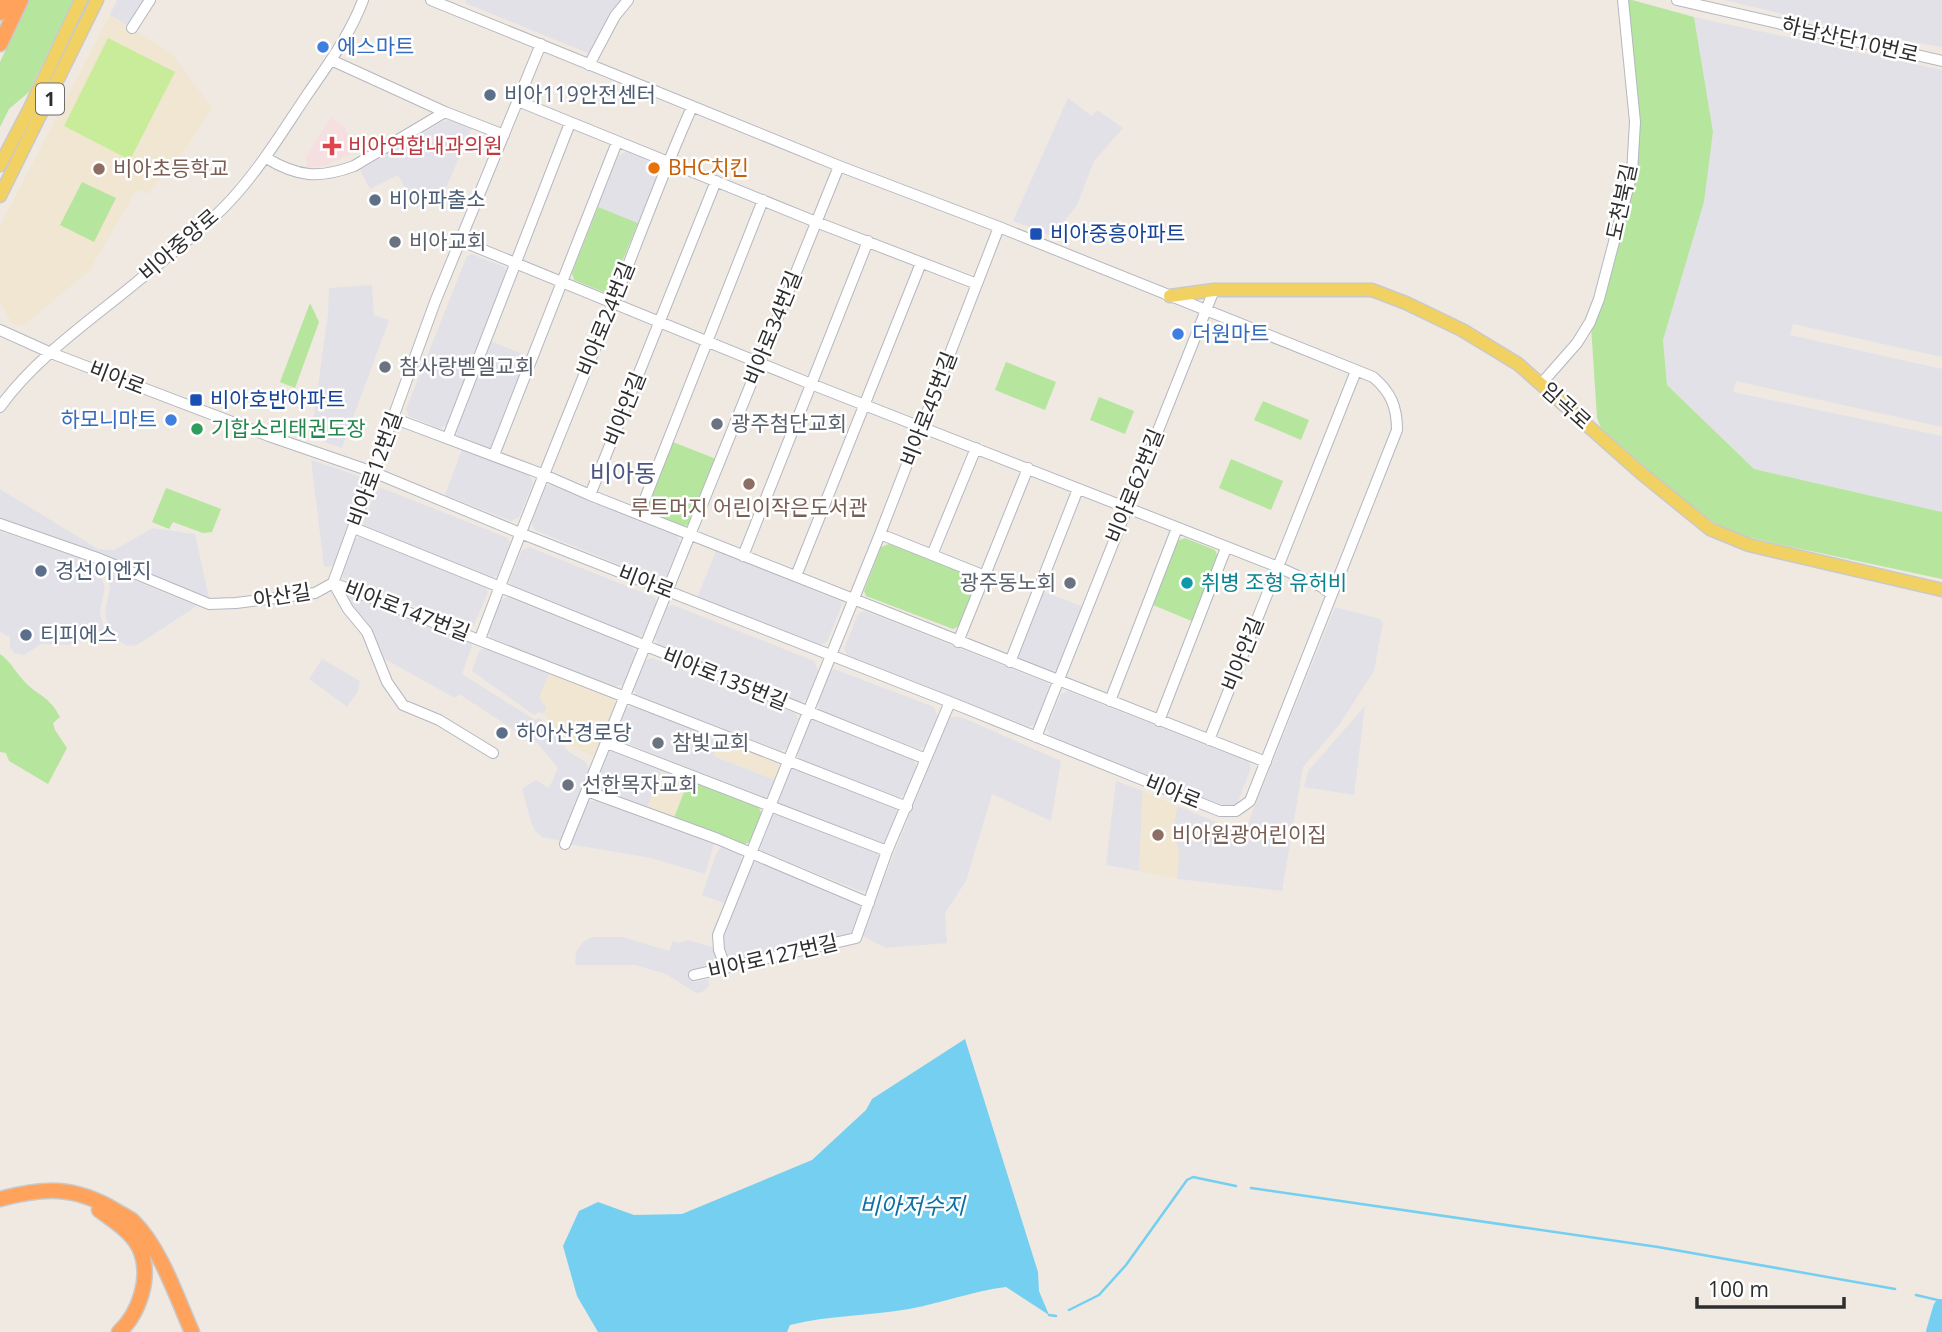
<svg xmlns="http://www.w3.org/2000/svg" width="1942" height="1332" font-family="'Open Sans','Noto Sans KR',sans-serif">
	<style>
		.industrial { fill: #e3e1e8 }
		.education { fill: #f0e6d1 }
		.medical { fill: #f5dfe0 }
		.green { fill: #b6e59e }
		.pitch { fill: #c9ec9a }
		.water { fill: #75cff0 }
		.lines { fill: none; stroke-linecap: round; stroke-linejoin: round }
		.stream { stroke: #75cff0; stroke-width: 2.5 }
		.river { stroke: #75cff0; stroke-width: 18 }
		.minor-casing { stroke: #b4b7c1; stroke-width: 12 }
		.major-casing { stroke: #c9c9c9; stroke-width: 15 }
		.highway-casing { stroke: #c9c9c9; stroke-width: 17 }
		.minor { stroke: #fff; stroke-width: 10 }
		.major { stroke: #f2d163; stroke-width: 12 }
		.highway { stroke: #ffa35c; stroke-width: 14 }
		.shop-dot { fill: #3f7fe0; stroke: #fff; stroke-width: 2.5 }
		.service-dot { fill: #5c6f8a; stroke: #fff; stroke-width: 2.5 }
		.health-dot { fill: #e0444e; stroke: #fff; stroke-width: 2.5 }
		.food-dot { fill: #e8710a; stroke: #fff; stroke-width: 2.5 }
		.education-dot { fill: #8d6e63; stroke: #fff; stroke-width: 2.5 }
		.transit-dot { fill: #1a4fb4; stroke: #fff; stroke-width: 2.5 }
		.worship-dot { fill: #6b7280; stroke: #fff; stroke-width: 2.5 }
		.leisure-dot { fill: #2e9e5b; stroke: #fff; stroke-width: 2.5 }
		.culture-dot { fill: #0f9aa8; stroke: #fff; stroke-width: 2.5 }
		.labels { text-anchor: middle; stroke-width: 5; stroke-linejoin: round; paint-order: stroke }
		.shield { fill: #fff; stroke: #6d6d6d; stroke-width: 2 }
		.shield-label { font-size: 19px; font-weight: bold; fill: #2e2e2e }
		.street-label { font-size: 21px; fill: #2e2e2e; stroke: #fff }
		.shop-label { font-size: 21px; fill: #366cbe; stroke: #fff; text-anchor: start }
		.service-label { font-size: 21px; fill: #4e5e75; stroke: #fff; text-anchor: start }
		.health-label { font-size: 21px; fill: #be3a42; stroke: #fff; text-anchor: start }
		.food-label { font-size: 21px; fill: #c56008; stroke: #fff; text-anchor: start }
		.education-label { font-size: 21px; fill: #785e54; stroke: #fff; text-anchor: start }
		.transit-label { font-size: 21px; fill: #164399; stroke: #fff; text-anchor: start }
		.worship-label { font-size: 21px; fill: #5b616d; stroke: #fff; text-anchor: start }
		.leisure-label { font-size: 21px; fill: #27864d; stroke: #fff; text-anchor: start }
		.culture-label { font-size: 21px; fill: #0d838f; stroke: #fff; text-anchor: start }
		.water-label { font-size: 23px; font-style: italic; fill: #0d6fa3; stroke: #fff }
		.quarter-label { font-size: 24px; fill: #4d5680; stroke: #fff }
	</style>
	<rect width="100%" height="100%" fill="#efe9e1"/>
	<path class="industrial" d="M117,0H144L128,26L110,15Z
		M466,0H624L604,25L590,54L465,3Z
		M1724,0H1942V47L1873,35Z
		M1694,17L1942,70V357L1793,324L1790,335L1942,369V427L1736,381L1733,392L1942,436V512L1754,469L1667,385L1663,340L1704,202L1713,132Z
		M1068,98L1092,116L1097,110L1123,128L1094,161L1077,205L1053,236L1013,221Z
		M454,119L472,127L441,200L416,207L398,175L370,189L360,170L442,122Z
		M627,151L657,163L660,171L638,223L598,207L618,156Z
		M472,254L504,267L507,273L446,425L440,429L409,416L406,409L467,256Z
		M372,285L374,315L389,320L342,448L311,437L328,314L329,288Z
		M490,341L530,357L495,445L489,449L458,436L455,430Z
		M462,449L529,475L533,483L519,517L511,521L445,495Z
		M311,460L359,476L363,481L334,564L330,567L324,566Z
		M552,484L677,535L680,543L666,577L658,581L535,530L531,521L545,486Z
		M382,488L508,538L510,543L497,576L490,578L366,529L363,523L376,491Z
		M0,489L98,549L114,550L153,528L195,534L209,598L0,522Z
		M0,531L81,558L97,567L105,587L100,612L105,634L70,645L41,644L24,655L14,653L10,647V637L0,632Z
		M360,537L485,587L488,592L474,625L468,627L343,578L340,571L353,540Z
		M529,547L654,597L657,602L643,634L637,637L512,588L509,581L522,550Z
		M716,551L840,601L842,604L827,642L818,646L697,598Z
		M106,569L197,606L137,645L128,646L118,641L109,632L105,612L110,587Z
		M1042,591L1084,607L1060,668L1050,673L1021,662L1017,654Z
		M343,592L469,639L472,646L462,674L535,720L540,718L569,752L586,762L591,772L562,841L542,837L535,831L531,822L522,789L536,780L549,788L558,768L527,731L524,728L519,733L459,694L455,698L381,657L373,633Z
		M507,597L632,647L636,654L624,684L615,687L491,638L487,630L499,601Z
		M673,605L814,661L818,670L807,699L799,703L659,647L655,638L667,607Z
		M1335,607L1380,619L1383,622L1374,671L1339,725L1303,767L1282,891L1177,879L1179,853L1173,829L1177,806L1244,833Z
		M865,611L1048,683L1049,687L1035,724L1026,728L848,658L844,649L858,614Z
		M488,646L550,671L547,708L543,714L539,712L534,715L472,671L479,651Z
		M652,658L795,713L798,719L787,748L781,751L636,695L634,688L644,661Z
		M322,659L360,681L358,691L347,707L309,679Z
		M834,669L934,707L938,717L927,745L919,749L820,710L817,703L829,671Z
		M1068,691L1249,762L1251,768L1237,804L1229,808L1051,737L1047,729L1061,694Z
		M636,705L721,739L714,756L775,780L770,794L763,798L621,741L617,732L626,708Z
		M1365,706L1354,795L1304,787L1308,771Z
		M949,717H961L1061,761L1051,821L992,794L966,881L945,913L947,943L886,948L863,936L870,913Z
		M813,718L912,757L917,767L906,794L898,798L799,759L796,752L808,720Z
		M615,750L663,768L647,808L600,789L596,781L607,752Z
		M794,765L894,804L898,814L887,842L880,845L779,805L777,800L789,768Z
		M1116,781L1143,791L1139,871L1106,865Z
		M586,801H599L712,840L714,844L705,874L651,858L569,844Z
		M777,813L876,851L881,861L870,889L863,892L762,852L760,847L772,815Z
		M721,847L740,854L743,862L726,904L702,895L716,854Z
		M759,861L861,904L862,909L850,936L730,962L722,941L753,864Z
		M592,937H623L669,951L673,941L678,943L688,940L712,947L717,959L693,978L694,982L708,979L709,986L702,992L696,993L666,974L635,965H575L576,952L583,942Z"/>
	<path class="education" d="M110,15L172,54L212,108L187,147L150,191L147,194L141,190L135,192L90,270L22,327L12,323L0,302V226Z
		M550,671L614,697L616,706L598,752L592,756L569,745L543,714L547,708L539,698Z
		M721,739L776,761L780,768L775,780L714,755Z
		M663,768L689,779L674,818L647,808Z
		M1143,791L1177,806L1173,829L1179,853L1177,879L1139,871Z"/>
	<path class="medical" d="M331,118L344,126L355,153L325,165L307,168L306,157Z"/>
	<path class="green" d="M29,0H73L29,92L9,109L0,127V62Z
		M1624,0H1632L1694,17L1713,132L1704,202L1663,340L1667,385L1754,469L1942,512V579L1778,544L1740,535L1716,524L1668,487L1601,428L1597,418L1591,325L1633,164Z
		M82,182L116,198L94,242L60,225Z
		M598,207L638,223L611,289L606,293L574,280L572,273Z
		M310,303L319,322L295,388L280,382Z
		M1006,362L1056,382L1045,410L995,390Z
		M1099,397L1134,411L1125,434L1090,420Z
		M1263,401L1309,420L1301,440L1254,420Z
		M673,442L716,459L690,524L681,527L650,515L647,507Z
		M1231,459L1283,481L1271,510L1219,488Z
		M166,488L221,509L212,532L203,533L173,522L169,529L152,522Z
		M1185,538L1215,550L1218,557L1194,622L1153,605L1177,541Z
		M889,544L972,576L975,584L959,626L953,629L866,596L864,591L881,547Z
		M0,654C10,661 15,671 23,680C37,696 49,695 60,717L53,723L55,730L67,748L48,784L9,761L6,753L0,752Z
		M689,779L758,805L761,813L750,842L742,845L674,818Z"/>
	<path class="pitch" d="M108,38L175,72L130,160L64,126Z"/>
	<path class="water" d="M965,1039L1038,1272L1039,1291L1049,1315L1006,1287C973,1291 942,1303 909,1309C869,1316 829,1315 790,1325L787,1332H598L577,1296L563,1246L579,1211L598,1202L634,1215L682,1214L812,1160L866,1110L872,1099Z"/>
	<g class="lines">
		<path class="stream" d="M1251,1188L1658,1247L1895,1289
			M1916,1295L1942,1301
			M1069,1310L1099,1295L1126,1265L1187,1180L1193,1177L1236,1186
			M1049,1315L1056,1316"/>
		<path class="river" d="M1935,1332L1942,1308"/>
		<g class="minor-casing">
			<path id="minor" d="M1677,0L1942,61
				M132,28L150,0
				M331,60L445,112L504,135
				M589,65L615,16L628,0
				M518,101L816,222L977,284
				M266,158C298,177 319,179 354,166L445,112
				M459,240L811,384L1278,567L1322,587L1331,594
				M0,330L51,353L269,436L373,472L520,533L950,702L1220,811H1236L1250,801L1397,430C1397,407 1391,392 1373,377L999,227L839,166L431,0
				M1541,384L1577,343L1590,322L1599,299L1632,173L1635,122L1623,0
				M0,407C36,357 91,320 138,281C170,254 211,224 238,192C265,161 286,126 309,92C329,63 351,33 363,0
				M393,418L542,474L590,495L1266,762
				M448,437L570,123
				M494,455L617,142
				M590,495L716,181
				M639,514L763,200
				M0,524L100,559L209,604L236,603L315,593L333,583
				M354,528L926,759
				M880,534L985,576
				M932,555L976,448
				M743,556L868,241
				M796,576L921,263
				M333,583L907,807
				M333,583L435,302L541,44
				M334,584L348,609L367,632L387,682L403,705L439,720L493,753
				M480,639C522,526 568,415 613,304C639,238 663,172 692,107
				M958,642L1028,468
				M1010,662L1078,489
				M1110,701L1177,528
				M1159,721L1226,548
				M1036,737L1214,290
				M1209,740L1356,371
				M607,743L887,851
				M587,791L718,839L869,903
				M565,844L839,166
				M726,968L719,950L718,935L880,534L999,227
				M694,975L856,938L887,851L950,702"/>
		</g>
		<g class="major-casing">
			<path id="major" d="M0,165L30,108L81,0
				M0,196L97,0
				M1170,296L1214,290H1372L1406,303L1462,330L1518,364L1641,473L1710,529L1749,545L1942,590"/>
		</g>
		<g class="highway-casing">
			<path id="highway" d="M0,13L6,0
				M0,44L21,0
				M0,1199C45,1187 74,1186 115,1210C121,1214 128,1217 133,1221C160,1247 177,1298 192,1332
				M99,1210C114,1221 135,1234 141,1252C151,1278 139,1314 119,1332"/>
		</g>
		<use href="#minor" class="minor"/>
		<use href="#major" class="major"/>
		<use href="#highway" class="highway"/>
	</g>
	<g class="shop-dot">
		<circle cx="323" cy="47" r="7"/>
		<circle cx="1178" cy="334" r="7"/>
		<circle cx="171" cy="420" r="7"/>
	</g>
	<g class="service-dot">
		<circle cx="490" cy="95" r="7"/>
		<circle cx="375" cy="200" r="7"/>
		<circle cx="41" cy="571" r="7"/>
		<circle cx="26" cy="635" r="7"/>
		<circle cx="502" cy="733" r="7"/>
	</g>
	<path class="health-dot" d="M328.5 135.5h7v7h7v7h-7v7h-7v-7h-7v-7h7z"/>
	<circle class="food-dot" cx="654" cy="168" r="7"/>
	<g class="education-dot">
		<circle cx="99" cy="169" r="7"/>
		<circle cx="749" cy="484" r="7"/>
		<circle cx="1158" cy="835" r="7"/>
	</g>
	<g class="transit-dot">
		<rect x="1029" y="227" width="14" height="14" rx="3.5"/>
		<rect x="189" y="393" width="14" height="14" rx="3.5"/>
	</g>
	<g class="worship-dot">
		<circle cx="395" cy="242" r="7"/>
		<circle cx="385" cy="367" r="7"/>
		<circle cx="717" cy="424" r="7"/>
		<circle cx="1070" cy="583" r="7"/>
		<circle cx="658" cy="743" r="7"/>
		<circle cx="568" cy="785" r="7"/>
	</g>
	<circle class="leisure-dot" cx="197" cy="429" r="7"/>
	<circle class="culture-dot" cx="1187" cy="583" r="7"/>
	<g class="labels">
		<rect class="shield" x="36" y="83.5" width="28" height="31" rx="5"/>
		<g class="shield-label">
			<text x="50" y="106">1</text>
		</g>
		<g class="street-label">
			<text transform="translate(1850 40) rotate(13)" y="7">하남산단10번로</text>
			<text transform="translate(1622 202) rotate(-78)" y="7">도천북길</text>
			<text transform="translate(179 245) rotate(-41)" y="7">비아중앙로</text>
			<text transform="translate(606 319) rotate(-68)" y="7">비아로24번길</text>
			<text transform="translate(773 328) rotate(-68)" y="7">비아로34번길</text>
			<text transform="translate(117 378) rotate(21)" y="7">비아로</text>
			<text transform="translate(1566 406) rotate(42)" y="7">임곡로</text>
			<text transform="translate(625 409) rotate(-68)" y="7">비아안길</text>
			<text transform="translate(929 409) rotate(-69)" y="7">비아로45번길</text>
			<text transform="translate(375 469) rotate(-70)" y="7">비아로12번길</text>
			<text transform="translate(1135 486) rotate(-68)" y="7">비아로62번길</text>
			<text transform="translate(646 582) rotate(21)" y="7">비아로</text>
			<text transform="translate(282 596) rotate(-9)" y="7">아산길</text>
			<text transform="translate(407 611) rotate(21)" y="7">비아로147번길</text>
			<text transform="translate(1243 654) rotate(-68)" y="7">비아안길</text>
			<text transform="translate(725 679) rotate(22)" y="7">비아로135번길</text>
			<text transform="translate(1173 792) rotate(22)" y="7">비아로</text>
			<text transform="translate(773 957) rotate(-13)" y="7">비아로127번길</text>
		</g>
		<g class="shop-label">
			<text x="337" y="54">에스마트</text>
			<text x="1192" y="341">더원마트</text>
			<text x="157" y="427" text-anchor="end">하모니마트</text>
		</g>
		<g class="service-label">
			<text x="504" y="102">비아119안전센터</text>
			<text x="389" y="207">비아파출소</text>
			<text x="55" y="578">경선이엔지</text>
			<text x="40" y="642">티피에스</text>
			<text x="516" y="740">하아산경로당</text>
		</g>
		<g class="health-label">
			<text x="348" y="153">비아연합내과의원</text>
		</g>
		<g class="food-label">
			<text x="668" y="175">BHC치킨</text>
		</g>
		<g class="education-label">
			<text x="113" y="176">비아초등학교</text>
			<text x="749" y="515" text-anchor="middle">루트머지 어린이작은도서관</text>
			<text x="1172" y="842">비아원광어린이집</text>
		</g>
		<g class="transit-label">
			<text x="1050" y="241">비아중흥아파트</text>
			<text x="210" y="407">비아호반아파트</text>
		</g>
		<g class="worship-label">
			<text x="409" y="249">비아교회</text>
			<text x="399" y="374">참사랑벧엘교회</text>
			<text x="731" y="431">광주첨단교회</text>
			<text x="1056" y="590" text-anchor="end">광주동노회</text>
			<text x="672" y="750">참빛교회</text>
			<text x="582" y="792">선한목자교회</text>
		</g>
		<g class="leisure-label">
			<text x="211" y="436">기합소리태권도장</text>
		</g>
		<g class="culture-label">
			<text x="1201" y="590">취병 조형 유허비</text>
		</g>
		<g class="water-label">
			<text x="912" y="1214">비아저수지</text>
		</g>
		<g class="quarter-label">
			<text x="623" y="482">비아동</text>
		</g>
	</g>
	<path d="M1697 1297v10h147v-10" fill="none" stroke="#2e2e2e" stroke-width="3.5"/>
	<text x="1708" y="1297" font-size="21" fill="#2e2e2e" stroke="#ffffff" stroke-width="5" paint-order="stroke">100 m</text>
</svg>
